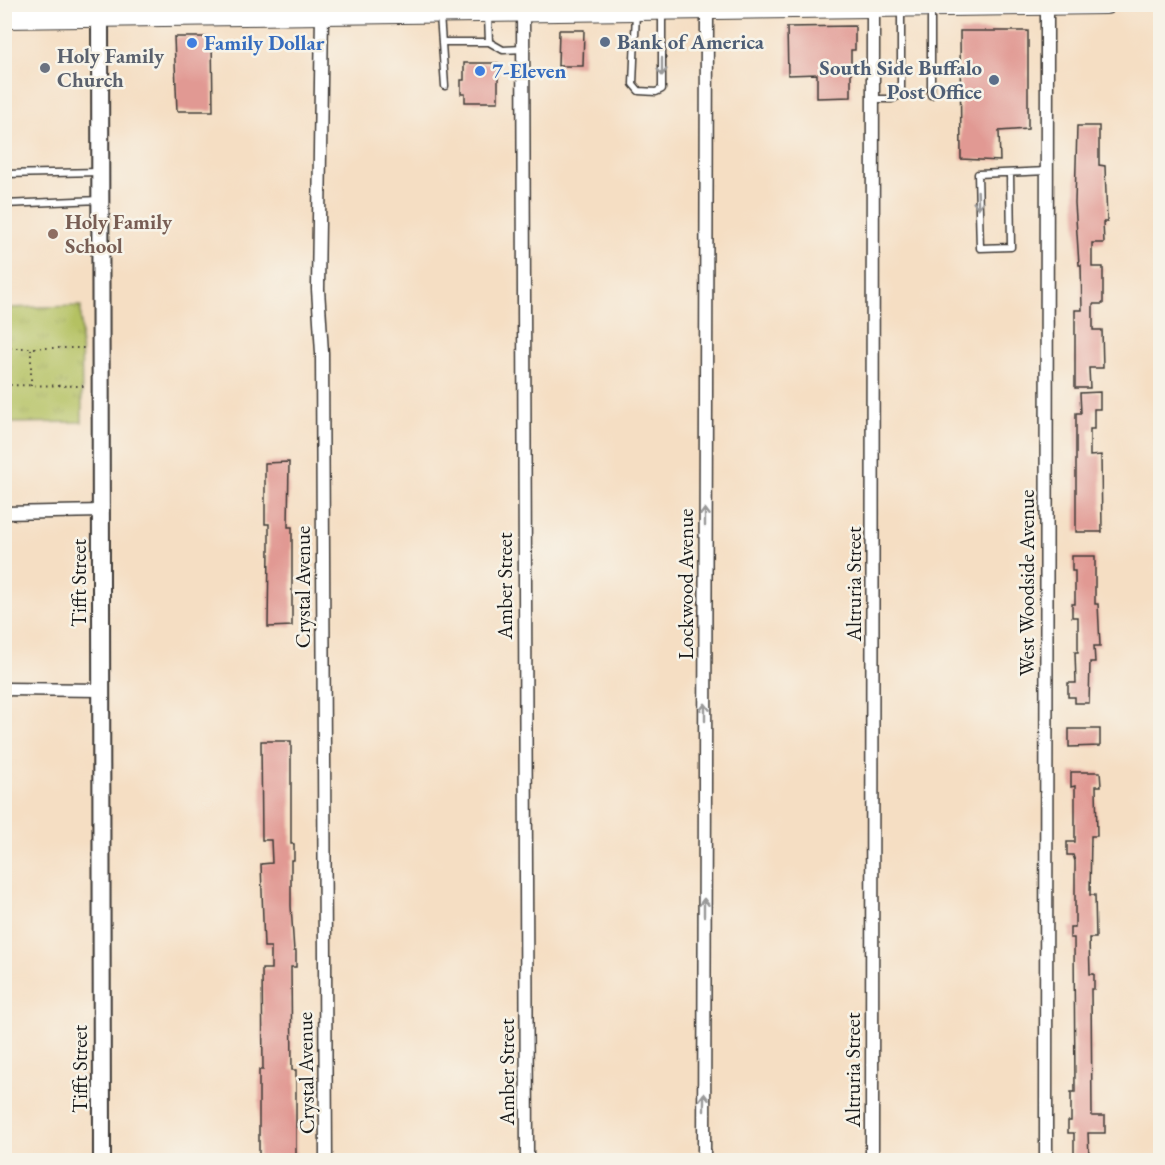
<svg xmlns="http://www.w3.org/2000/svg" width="1165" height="1165" font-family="'EB Garamond',serif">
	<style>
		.park { fill: url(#park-tufts); stroke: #686e3f; stroke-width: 1.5 }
		.building { fill: #e19993 }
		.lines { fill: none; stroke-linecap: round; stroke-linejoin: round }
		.lane-casing { stroke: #3d3935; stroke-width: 9 }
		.street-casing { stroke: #3d3935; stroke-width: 15 }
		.secondary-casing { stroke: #3d3935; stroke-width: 20 }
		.primary-casing { stroke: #3d3935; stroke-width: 22 }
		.path { stroke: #3d3935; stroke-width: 2; stroke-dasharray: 1.5 4.5; stroke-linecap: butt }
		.lane { stroke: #fff; stroke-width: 6 }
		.street { stroke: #fff; stroke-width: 12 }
		.secondary { stroke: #fff; stroke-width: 16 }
		.primary { stroke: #fff; stroke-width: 20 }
		.oneway { stroke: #999 }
		.service-dot { fill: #5c6f8a; stroke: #f7f3e8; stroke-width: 2 }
		.shop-dot { fill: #3f7fe0; stroke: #f7f3e8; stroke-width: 2 }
		.worship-dot { fill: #6b7280; stroke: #f7f3e8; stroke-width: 2 }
		.education-dot { fill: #8d6e63; stroke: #f7f3e8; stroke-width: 2 }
		.labels { text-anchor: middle; stroke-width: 5; stroke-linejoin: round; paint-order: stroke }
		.service-label { font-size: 21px; font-weight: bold; fill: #4e5e75; stroke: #f7f3e8; text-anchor: start }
		.shop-label { font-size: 21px; font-weight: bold; fill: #366cbe; stroke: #f7f3e8; text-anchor: start }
		.worship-label { font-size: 21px; font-weight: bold; fill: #5b616d; stroke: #f7f3e8; text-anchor: start }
		.education-label { font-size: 21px; font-weight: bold; fill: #785e54; stroke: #f7f3e8; text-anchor: start }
		.street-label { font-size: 21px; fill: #1c1c1c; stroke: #f7f3e8 }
	</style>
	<defs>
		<pattern id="park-tufts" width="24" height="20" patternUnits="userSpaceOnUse" patternTransform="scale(1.5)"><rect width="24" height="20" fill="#b4c162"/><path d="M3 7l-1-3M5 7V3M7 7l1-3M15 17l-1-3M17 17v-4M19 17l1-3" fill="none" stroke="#9aa554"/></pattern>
	</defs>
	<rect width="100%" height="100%" fill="#f7f3e8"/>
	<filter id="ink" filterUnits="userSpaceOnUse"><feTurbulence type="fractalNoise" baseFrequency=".0167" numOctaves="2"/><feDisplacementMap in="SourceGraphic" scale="12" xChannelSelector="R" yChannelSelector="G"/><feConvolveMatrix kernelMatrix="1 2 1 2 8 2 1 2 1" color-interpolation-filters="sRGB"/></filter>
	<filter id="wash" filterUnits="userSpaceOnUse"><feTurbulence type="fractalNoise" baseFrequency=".008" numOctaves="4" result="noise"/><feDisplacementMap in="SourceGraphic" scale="24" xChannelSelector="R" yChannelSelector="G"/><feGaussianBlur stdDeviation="1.35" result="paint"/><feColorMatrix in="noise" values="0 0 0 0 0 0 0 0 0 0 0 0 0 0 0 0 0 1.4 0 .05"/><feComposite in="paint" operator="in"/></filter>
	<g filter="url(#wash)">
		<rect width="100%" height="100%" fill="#f5dec3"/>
		<path class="park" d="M81,306L82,422L5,423V308Z"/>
		<g id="blocks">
			<path class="building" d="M855,26V50H851V97L817,98V74L788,75L787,27Z
				M559,30H584L583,66H558Z
				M960,31H1028V129L999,131L1000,161L961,159Z
				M174,37H212L213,111H177Z
				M464,63H498V102H465V94H461V80H464Z
				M1077,126H1099V165L1105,166L1107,222H1103L1104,243H1092V267H1103V304H1093V330H1102L1103,368H1089L1090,388H1075V310H1082L1081,265H1079L1075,203Z
				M1100,392V409H1094V429H1090V456L1101,455L1102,532H1076V413H1081L1080,393Z
				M289,462L288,527H292V626L268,627L269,547V524H265V463Z
				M1072,556H1095V604H1098L1100,646H1094L1095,662H1090L1089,703H1075V697H1068V683H1076L1075,652H1078V617H1072V604H1075V571H1072Z
				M1069,729H1100V746L1069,747Z
				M261,741H291V844H294V860H291V906L294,951H296V967H291L292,1070H296V1161H259V1070H263L262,969H271V947H264L261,864L272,863L271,840H262Z
				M1071,772H1100L1101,786H1096L1097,836H1091L1090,895H1095L1096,938H1089L1090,974H1094V989H1091L1092,1116H1105V1133H1088L1089,1156H1074V1133H1068V1121H1071V1092H1075L1074,938H1070V927H1075V861L1073,855H1067V842H1075V786L1071,787Z"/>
		</g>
	</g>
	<g filter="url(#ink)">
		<use href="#blocks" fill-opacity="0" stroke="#3d3935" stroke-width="1.5"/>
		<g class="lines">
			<g class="lane-casing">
				<path id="lane" d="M636,12L633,84L639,91L656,92L662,89V12
					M440,15L445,86
					M488,15L489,42
					M444,42H489L503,50L523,49
					M931,95V9
					M873,99H892L898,96L901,89V10
					M1010,173L1011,247L980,248L978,174L1047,171
					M4,174L100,172
					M4,204L100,200"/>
			</g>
			<g class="street-casing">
				<path id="street" d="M523,11L527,1160
					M322,13L318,289L322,353L326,1160
					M4,513L102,511
					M4,689L102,690
					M704,1160L707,8
					M872,1160L873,7
					M1046,1160L1047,5"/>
			</g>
			<g class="secondary-casing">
				<path id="secondary" d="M100,4L102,1160"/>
			</g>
			<g class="primary-casing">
				<path id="primary" d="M4,18L1106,4"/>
			</g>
			<path class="path" d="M4,348H86
				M4,385L86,386
				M31,386V349"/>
			<use href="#lane" class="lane"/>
			<use href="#street" class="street"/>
			<use href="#secondary" class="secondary"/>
			<use href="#primary" class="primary"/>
		</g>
		<defs><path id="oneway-shaft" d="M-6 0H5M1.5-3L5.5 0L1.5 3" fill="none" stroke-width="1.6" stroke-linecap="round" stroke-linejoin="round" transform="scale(1.5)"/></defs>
		<g class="oneway">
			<use href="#oneway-shaft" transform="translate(662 67) rotate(90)"/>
			<use href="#oneway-shaft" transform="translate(978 200) rotate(88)"/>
			<use href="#oneway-shaft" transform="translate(705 517) rotate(-90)"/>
			<use href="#oneway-shaft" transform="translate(705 712) rotate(-90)"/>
			<use href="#oneway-shaft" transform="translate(704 907) rotate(-90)"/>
			<use href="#oneway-shaft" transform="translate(704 1102) rotate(-90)"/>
		</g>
	</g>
	<g class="service-dot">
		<circle cx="605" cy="42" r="6"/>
		<circle cx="994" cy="80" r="6"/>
	</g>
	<g class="shop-dot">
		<circle cx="192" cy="43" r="6"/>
		<circle cx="480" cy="71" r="6"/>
	</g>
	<circle class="worship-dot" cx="45" cy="68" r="6"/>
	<circle class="education-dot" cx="53" cy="234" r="6"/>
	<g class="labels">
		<g class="service-label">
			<text x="617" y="49">Bank of America</text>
			<text x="982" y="75" text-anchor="end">South Side Buffalo<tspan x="982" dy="24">Post Office</tspan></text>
		</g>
		<g class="shop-label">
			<text x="204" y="50">Family Dollar</text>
			<text x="492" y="78">7-Eleven</text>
		</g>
		<g class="worship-label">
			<text x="57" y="63">Holy Family<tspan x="57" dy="24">Church</tspan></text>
		</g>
		<g class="education-label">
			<text x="65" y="229">Holy Family<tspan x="65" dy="24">School</tspan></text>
		</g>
		<g class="street-label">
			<text transform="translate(79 583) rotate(-90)" y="7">Tifft Street</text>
			<text transform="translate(1027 583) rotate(-90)" y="7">West Woodside Avenue</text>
			<text transform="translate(686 584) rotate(-90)" y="7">Lockwood Avenue</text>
			<text transform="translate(854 584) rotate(-90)" y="7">Altruria Street</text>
			<text transform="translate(505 586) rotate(-90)" y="7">Amber Street</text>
			<text transform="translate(303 587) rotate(-90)" y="7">Crystal Avenue</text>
			<text transform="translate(80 1069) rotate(-90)" y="7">Tifft Street</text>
			<text transform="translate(853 1070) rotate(-90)" y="7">Altruria Street</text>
			<text transform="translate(507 1072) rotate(-90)" y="7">Amber Street</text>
			<text transform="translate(306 1073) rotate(-91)" y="7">Crystal Avenue</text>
		</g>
	</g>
	<rect width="1165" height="1165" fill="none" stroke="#f7f3e8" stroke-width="24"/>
</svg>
